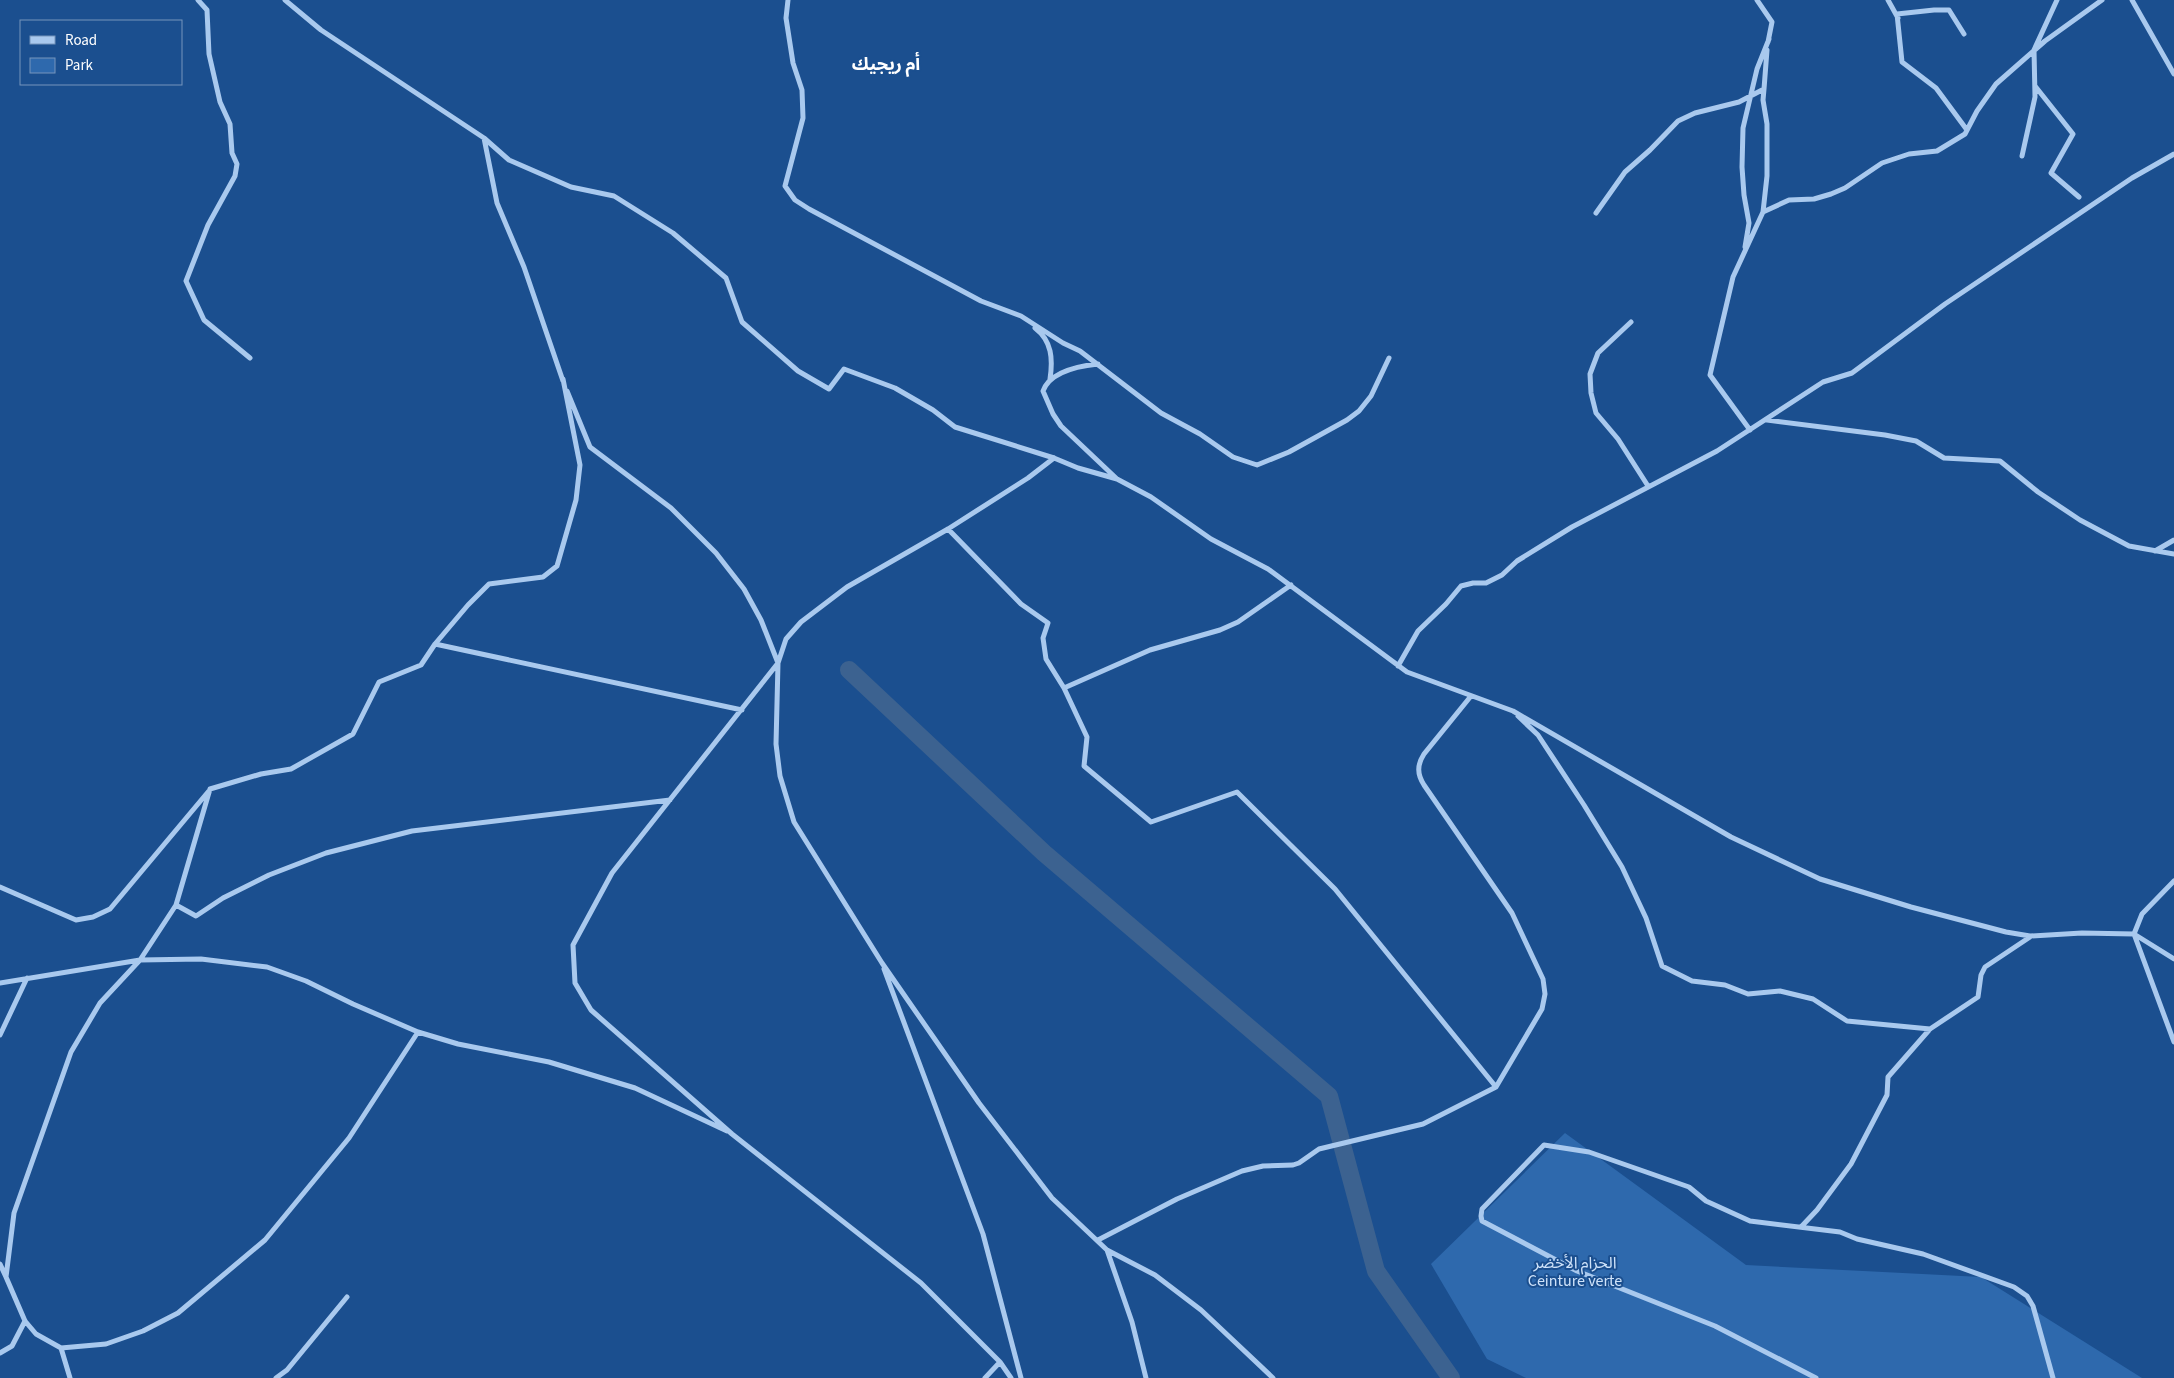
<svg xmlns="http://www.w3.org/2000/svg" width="2174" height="1378" font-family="'Source Sans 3','Noto Sans Arabic',sans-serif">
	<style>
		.green { fill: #2e69ad }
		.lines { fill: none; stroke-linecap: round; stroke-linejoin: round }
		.river { stroke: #3c6290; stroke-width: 18 }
		.minor { stroke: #a9c9ee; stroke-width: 5 }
		.labels { text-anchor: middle; stroke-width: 4; stroke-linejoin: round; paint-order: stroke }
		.park-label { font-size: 16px; fill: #cfe3fa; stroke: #1b4f8f }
		.neighbourhood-label { font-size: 18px; font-weight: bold; fill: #fff; stroke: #1b4f8f }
	</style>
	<rect width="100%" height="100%" fill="#1b4f8f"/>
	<path class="green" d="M1565,1133L1746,1265L1981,1277L2142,1378H1526L1487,1359L1431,1264Z"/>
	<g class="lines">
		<path class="river" d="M849,670L1044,853L1329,1096L1376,1271L1451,1378"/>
		<path class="minor" d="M198,0L207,10L209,54L220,102L230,124L232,153L237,164L235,176L208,225L186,281L204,320L250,358
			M285,0L321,30L484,138L509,160L571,187L614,196L673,233L726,278L742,322L798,371L829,389L844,369L895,388L933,410L955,427L1054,458L1078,468L1117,479L1151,497L1211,539L1268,569L1407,672L1513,711L1731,837L1820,879L1911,907L2006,932L2030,936L2082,933L2134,934L2174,959
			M788,0L786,18L793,63L802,90L803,118L785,186L795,200L809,209L981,301L1021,316L1063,343L1080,351L1161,413L1200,434L1233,457L1257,465L1289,452L1347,420L1359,411L1371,396L1389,358
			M1757,0L1772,22L1768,42
			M1888,0L1898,18
			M2132,0L2174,74
			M1964,34L1949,10H1934L1897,14L1902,62L1936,88L1967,130
			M2035,86L2073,134L2051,173L2079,197
			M1764,89L1767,50
			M484,138L497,203L524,267L563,381
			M2022,156L2035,97L2034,50L2057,0
			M1763,212L1789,200L1814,199L1831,194L1845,188L1882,163L1909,154L1937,151L1965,134L1977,111L1996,84L2045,41L2102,0
			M1596,213L1625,172L1650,150L1678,121L1695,113L1739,102L1764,89L1763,100L1767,124V176L1763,212L1733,277L1710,375L1750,430
			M1745,247L1749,223L1744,195L1742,167L1743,128L1757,69L1769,39
			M1631,322L1598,353L1590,374L1591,393L1596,413L1618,439L1648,486
			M1035,328C1052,341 1053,359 1050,379
			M1098,364C1079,366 1050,372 1043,391L1053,414L1061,426L1117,479
			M567,391L590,447L671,508L716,553L744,589L761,620L778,663L776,744L780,776L794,822L882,963L979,1103L1052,1198L1107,1250L1155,1275L1201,1310L1273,1378
			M1767,420L1885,435L1916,441L1944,458L2000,461L2038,492L2080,520L2129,546L2174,554
			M948,529L1021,604L1048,623L1043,638L1046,659L1064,688L1087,737L1084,766L1151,822L1237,792L1335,889L1496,1087
			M2155,551L2174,540
			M435,644L742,710
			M1398,666L1418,631L1446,604L1461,586L1473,583H1486L1502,575L1517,561L1572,527L1717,451L1823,382L1852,373L1945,304L2132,178L2174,154
			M1064,688L1150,650L1220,630L1238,622L1291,585
			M1518,716L1538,735L1584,805L1622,867L1646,918L1662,966L1692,981L1725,985L1748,994L1780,991L1813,999L1847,1021L1930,1029
			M2174,881L2142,914L2134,934L2174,1042
			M0,887L76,920L93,917L110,909L208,792
			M176,905L196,916L223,898L269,875L326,853L412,831L670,800
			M884,969L983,1234L1021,1378
			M0,983L140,960L201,959L267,967L306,981L353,1004L418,1032L458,1044L549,1062L635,1088L727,1131
			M418,1032L349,1138L265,1240L178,1313L143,1331L106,1344L61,1348L36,1334L25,1321L6,1277L14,1213L71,1052L100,1003L140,960L176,905L210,789L261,774L291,769L353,734L379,682L421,665L435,644L468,605L489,584L543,577L557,566L576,500L580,465L563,379
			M0,1035L27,978
			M1801,1227L1817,1210L1851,1164L1887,1095L1888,1077L1930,1029L1978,997L1981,975L1985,967L2030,937
			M1098,1240L1177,1199L1242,1171L1263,1166L1293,1165L1299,1163L1319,1149L1423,1124L1496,1087L1542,1009L1545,994L1543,979L1512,913L1424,785C1417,774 1417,765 1424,754L1471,696
			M1107,1250L1132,1322L1146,1378
			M0,1264L6,1277
			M61,1348L70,1378
			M0,1353L12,1346L25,1321
			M276,1378L287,1370L347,1297
			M985,1378L1000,1362
			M1011,1378L1000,1362L921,1283L732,1134L591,1010L575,983L573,945L612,873L778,663L786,639L801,622L847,587L948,529L1028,478L1054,458
			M1816,1378L1715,1326L1577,1271L1482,1221L1481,1216L1482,1209L1544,1145L1589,1152L1689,1187L1706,1201L1750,1221L1840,1232L1857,1239L1923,1254L2014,1287L2027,1296L2033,1306L2053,1378"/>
	</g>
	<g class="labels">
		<g class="park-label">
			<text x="1575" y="1268">الحزام الأخضر<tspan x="1575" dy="18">Ceinture verte</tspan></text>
		</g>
		<g class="neighbourhood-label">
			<text x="886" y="70">أم ريجيك</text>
		</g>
	</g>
	<rect x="20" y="20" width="162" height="65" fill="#1b4f8f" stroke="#7695bc"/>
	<rect x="30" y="36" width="25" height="8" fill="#a9c9ee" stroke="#7695bc"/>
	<text x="65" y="45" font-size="15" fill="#ffffff">Road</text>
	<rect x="30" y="58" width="25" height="15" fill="#2e69ad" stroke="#7695bc"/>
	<text x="65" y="70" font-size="15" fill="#ffffff">Park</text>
</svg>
